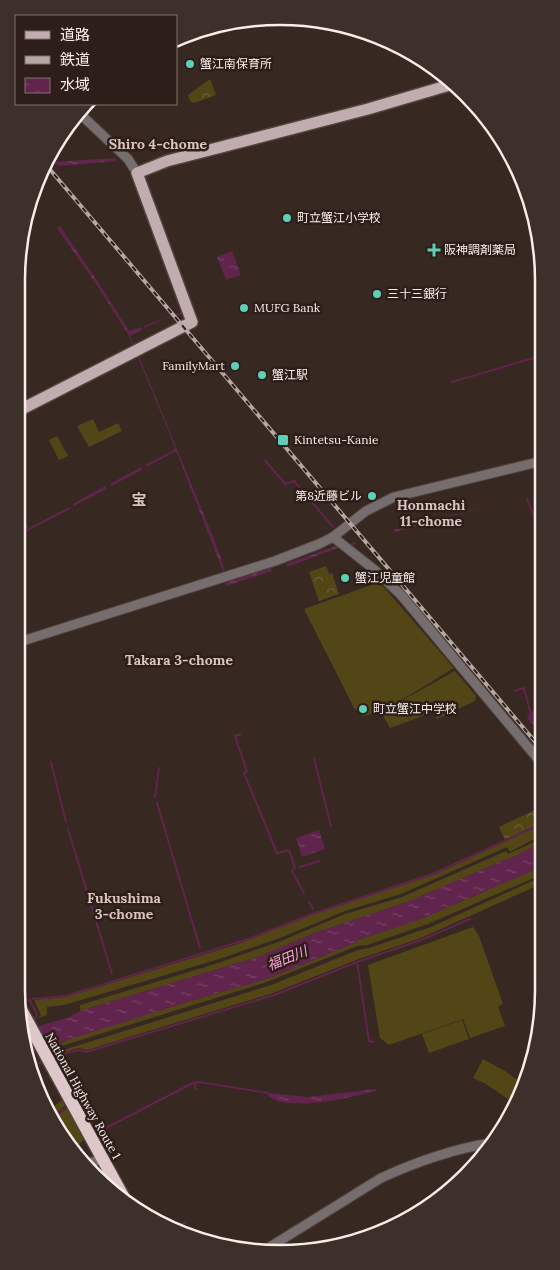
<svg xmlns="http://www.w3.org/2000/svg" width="560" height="1270" font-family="Lora,'Noto Sans JP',serif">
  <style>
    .grass { fill: #524617 }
    .forest { fill: url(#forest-crowns) }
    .water { fill: url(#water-ripples) }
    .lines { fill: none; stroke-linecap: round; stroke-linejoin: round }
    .stream { stroke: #61244d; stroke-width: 2 }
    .minor-casing { stroke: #53443e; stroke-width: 11 }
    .major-casing { stroke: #53443e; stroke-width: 14 }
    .highway-casing { stroke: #53443e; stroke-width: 15 }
    .minor { stroke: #766d6e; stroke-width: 9 }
    .major { stroke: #c1adaf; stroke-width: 11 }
    .highway { stroke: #dec7c9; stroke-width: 12 }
    .rail-casing { stroke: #b5a7a3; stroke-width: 4 }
    .rail { stroke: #2d1e19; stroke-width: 2; stroke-dasharray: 5.5; stroke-linecap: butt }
    .poi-dot { fill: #5dceb8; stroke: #2d1e19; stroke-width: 2 }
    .labels { text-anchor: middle; stroke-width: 5; stroke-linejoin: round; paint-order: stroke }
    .poi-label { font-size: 12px; fill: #f9edea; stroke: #2d1e19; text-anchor: start }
    .street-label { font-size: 12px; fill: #f9edea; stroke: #2d1e19 }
    .neighbourhood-label { font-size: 14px; font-weight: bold; fill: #dac4bd; stroke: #2d1e19 }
    .water-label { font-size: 14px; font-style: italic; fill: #fe9fda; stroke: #2d1e19 }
    .quarter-label { font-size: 15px; font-weight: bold; fill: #dac4bd; stroke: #2d1e19 }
    .rim { fill: none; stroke: #f9edea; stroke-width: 2.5 }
  </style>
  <defs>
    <pattern id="forest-crowns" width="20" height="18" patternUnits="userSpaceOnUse" patternTransform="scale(1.25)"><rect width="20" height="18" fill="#524617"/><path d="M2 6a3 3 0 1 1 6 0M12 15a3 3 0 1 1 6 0" fill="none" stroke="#6c6139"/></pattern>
    <pattern id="water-ripples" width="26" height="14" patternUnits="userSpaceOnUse" patternTransform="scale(1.25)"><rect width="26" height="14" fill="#61244d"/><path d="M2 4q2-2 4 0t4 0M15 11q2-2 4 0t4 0" fill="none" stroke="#784467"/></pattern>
  </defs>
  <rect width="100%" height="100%" fill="#382822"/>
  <g class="grass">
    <path d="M 93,419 L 99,432 L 118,423 L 122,431 L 89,447 L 77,426 Z"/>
    <path d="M 57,436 L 68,456 L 59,460 L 49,440 Z"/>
    <path d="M 377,583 L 382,585 L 454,668 C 435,679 382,715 363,716 L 354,708 L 304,609 Z"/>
    <path d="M 455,671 L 476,696 L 475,701 L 437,719 L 434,712 L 390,728 L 381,712 Z"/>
    <path d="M 543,824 L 543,834 L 510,852 L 507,847 L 401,894 L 345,911 L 280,938 L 216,960 L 64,1005 L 47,1007 L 47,1015 L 38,1018 L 41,1015 L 34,1000 L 66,997 L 238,944 L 317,913 L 436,874 Z"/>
    <path d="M 543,838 L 543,842 L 510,859 L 509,858 L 410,901 L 320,931 L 258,957 L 80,1011 L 80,1005 L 215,964 L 281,941 L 345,914 L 402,897 L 506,851 L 508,854 Z"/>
    <path d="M 543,866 L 543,874 L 428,924 L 367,945 L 357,946 L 264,983 L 52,1049 L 51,1047 L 75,1037 L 177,1005 L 269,978 L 355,943 L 358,940 L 423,918 Z"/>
    <path d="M 543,876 L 543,883 L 421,938 L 359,959 L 273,993 L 87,1050 L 79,1048 L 55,1055 L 54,1053 L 271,985 L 358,950 L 369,948 L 431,927 Z"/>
    <path d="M 473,927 L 479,936 L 503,1004 L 498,1007 L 505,1026 L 470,1038 L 463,1019 L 389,1045 L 380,1038 L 368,965 Z"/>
    <path d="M 462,1020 L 469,1039 L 429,1053 L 422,1034 Z"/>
    <path d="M 483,1059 L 505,1071 L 523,1084 L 508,1099 L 486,1084 L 473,1078 Z"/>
    <path d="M 62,1100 L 65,1106 L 53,1115 L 50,1109 Z"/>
    <path d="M 67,1108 L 84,1140 L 73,1149 L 55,1118 Z"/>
  </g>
  <g class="forest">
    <path d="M 210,79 L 216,95 L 194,103 L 190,101 L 188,95 Z"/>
    <path d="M 326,566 L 329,574 L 332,573 L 339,594 L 319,601 L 309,572 Z"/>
    <path d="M 543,806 L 543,822 L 505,840 L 499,827 Z"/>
  </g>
  <g class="water">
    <path d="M 116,158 L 116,161 L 58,166 L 54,162 Z"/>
    <path d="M 60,226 L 96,279 L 129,331 L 141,327 L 142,330 L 130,336 L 135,347 L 134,348 L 128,334 L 96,284 L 57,228 Z"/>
    <path d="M 232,251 L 241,275 L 226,280 L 217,257 Z"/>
    <path d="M 182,312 L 183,314 L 164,319 L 145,328 L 144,326 Z"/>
    <path d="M 138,354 L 215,542 L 225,570 L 223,571 L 177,453 L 174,452 L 146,467 L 145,465 L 174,450 L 175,447 L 137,355 Z"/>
    <path d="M 141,467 L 142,470 L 111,486 L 110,484 Z"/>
    <path d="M 105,486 L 106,489 L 74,506 L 73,504 Z"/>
    <path d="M 499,503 L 394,532 L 394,530 Z"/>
    <path d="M 69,507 L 70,509 L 16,537 L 16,535 Z"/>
    <path d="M 336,546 L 340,547 L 287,567 L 286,564 Z"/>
    <path d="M 271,568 L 272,571 L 226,586 L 225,583 Z"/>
    <path d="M 543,705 L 543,737 L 527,718 L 530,711 L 539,712 Z"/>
    <path d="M 319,830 L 325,849 L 302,857 L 296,838 Z"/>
    <path d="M 543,842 L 543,866 L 423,918 L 358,940 L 355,943 L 269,978 L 177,1005 L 27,1053 L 23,1031 L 69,1017 L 80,1011 L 258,957 L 320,931 L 410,901 L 509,858 L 510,859 Z"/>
    <path d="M 376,1089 L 376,1091 C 346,1098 313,1107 282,1102 C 278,1102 272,1098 268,1096 L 268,1093 L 308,1097 Z"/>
  </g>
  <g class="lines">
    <g class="stream">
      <path d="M 452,382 L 537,357"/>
      <path d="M 265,460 L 285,484 L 294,481 L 333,527"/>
      <path d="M 527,499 L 537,524"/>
      <path d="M 16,506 L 27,527"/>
      <path d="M 542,527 L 539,529 L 542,537"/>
      <path d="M 351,545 L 355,543"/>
      <path d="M 514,691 L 524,688 L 530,711"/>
      <path d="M 241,734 L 235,736 L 247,772 L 244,773 L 277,853 L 289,850 L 295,868 L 292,871 L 304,893"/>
      <path d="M 314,758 L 331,826"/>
      <path d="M 51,762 L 66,822"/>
      <path d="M 155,797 L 159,768"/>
      <path d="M 157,803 L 200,948"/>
      <path d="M 68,829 L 112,974"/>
      <path d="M 300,867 L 319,861"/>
      <path d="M 309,902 L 313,909"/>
      <path d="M 357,962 L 369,1041 L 373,1042"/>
      <path d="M 16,977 L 24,992"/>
      <path d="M 29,999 L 37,1014 L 36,1017 L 31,1018"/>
      <path d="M 33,999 L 66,996 L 245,940 L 315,913 L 435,873 L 543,823"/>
      <path d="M 55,1056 L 79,1050 L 86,1052 L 274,995 L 357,962 L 421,940 L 470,919"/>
      <path d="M 194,1083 L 196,1089"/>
      <path d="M 37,1087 L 40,1086 L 33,1065 L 40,1063"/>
      <path d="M 54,1117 L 65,1108"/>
      <path d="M 96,1128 L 98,1132 L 193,1083 L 199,1082 L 268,1093"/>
      <path d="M 174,1228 L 186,1222"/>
    </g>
    <g class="minor-casing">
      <g id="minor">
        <path d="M 78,112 L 128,159 L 137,173"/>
        <path d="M 333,537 L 376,571 L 401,595 L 543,765"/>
        <path d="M 16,643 L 275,561 L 319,544 L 333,537 L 366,511 L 394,497 L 542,461"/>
        <path d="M 83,1165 L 102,1159"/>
        <path d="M 265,1250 L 381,1178 C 416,1162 453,1149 491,1143"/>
      </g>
    </g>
    <g class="major-casing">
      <path id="major" d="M 16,412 L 192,322 L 137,173 L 167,161 L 368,109 L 453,84"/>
    </g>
    <g class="highway-casing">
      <path id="highway" d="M 19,1006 L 124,1198"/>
    </g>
    <use href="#minor" class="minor"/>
    <use href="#major" class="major"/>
    <use href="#highway" class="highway"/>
    <g class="rail-casing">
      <path id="rail" d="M 47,166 L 543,751"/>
    </g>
    <use href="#rail" class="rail"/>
  </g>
  <g class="poi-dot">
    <circle cx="190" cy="64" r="5"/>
    <circle cx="287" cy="218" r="5"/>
    <path d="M431.5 242.5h5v5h5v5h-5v5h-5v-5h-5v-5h5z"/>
    <circle cx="377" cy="294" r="5"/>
    <circle cx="244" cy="308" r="5"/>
    <circle cx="235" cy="366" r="5"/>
    <circle cx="262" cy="375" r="5"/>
    <rect x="277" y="434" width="12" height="12" rx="2.5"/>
    <circle cx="372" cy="496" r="5"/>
    <circle cx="345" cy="578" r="5"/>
    <circle cx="363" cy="709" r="5"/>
  </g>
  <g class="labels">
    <g class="poi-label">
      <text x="200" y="68">蟹江南保育所</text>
      <text x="297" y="222">町立蟹江小学校</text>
      <text x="444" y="254">阪神調剤薬局</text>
      <text x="387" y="298">三十三銀行</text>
      <text x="254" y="312">MUFG Bank</text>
      <text x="225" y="370" text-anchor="end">FamilyMart</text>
      <text x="272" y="379">蟹江駅</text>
      <text x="294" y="444">Kintetsu-Kanie</text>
      <text x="362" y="500" text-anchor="end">第8近藤ビル</text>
      <text x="355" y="582">蟹江児童館</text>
      <text x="373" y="713">町立蟹江中学校</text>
    </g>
    <g class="street-label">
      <text transform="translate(83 1096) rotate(61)" y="4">National Highway Route 1</text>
    </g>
    <g class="neighbourhood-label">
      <text x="158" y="149">Shiro 4-chome</text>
      <text x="431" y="510">Honmachi<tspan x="431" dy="16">11-chome</tspan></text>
      <text x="179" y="665">Takara 3-chome</text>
      <text x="124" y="903">Fukushima<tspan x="124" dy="16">3-chome</tspan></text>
    </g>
    <g class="water-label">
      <text transform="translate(287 958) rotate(-22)" y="5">福田川</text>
    </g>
    <g class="quarter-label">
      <text x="139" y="505">宝</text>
    </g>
  </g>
  <path d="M0 0H560V1270H0ZM280 25H280A255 255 0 0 1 535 280V990A255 255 0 0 1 280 1245H280A255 255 0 0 1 25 990V280A255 255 0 0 1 280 25Z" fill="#3d2f2a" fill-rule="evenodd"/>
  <path class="rim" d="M280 25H280A255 255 0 0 1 535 280V990A255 255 0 0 1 280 1245H280A255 255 0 0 1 25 990V280A255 255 0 0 1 280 25Z"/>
  <rect x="15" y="15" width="162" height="90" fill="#2d1e19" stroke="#7f716d"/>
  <rect x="25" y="31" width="25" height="8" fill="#c1adaf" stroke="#7f716d"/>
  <text x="60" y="40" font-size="15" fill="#f9edea">道路</text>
  <rect x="25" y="56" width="25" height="8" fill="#b5a7a3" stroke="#7f716d"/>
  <text x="60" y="65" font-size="15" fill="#f9edea">鉄道</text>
  <rect x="25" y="78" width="25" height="15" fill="url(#water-ripples)" stroke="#7f716d"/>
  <text x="60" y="90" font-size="15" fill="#f9edea">水域</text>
</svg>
